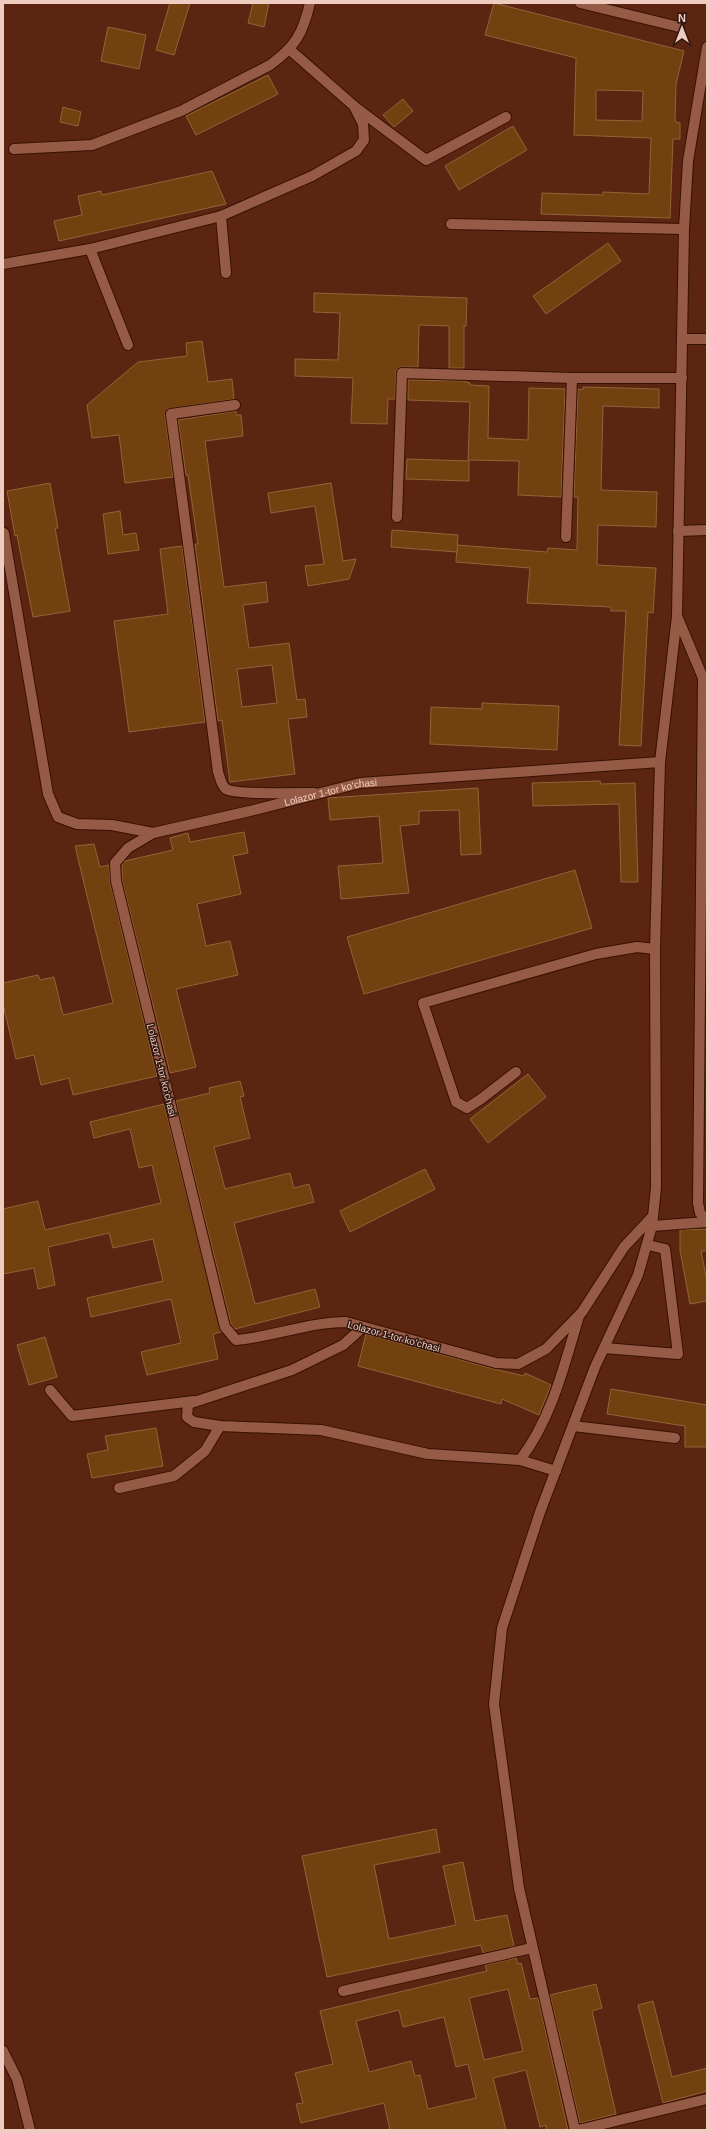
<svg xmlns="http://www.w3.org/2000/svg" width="710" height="2133" font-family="Helvetica,sans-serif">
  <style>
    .building { fill: #72410f; stroke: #936339; fill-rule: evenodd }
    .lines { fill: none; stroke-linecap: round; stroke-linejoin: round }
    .service-casing { stroke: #381103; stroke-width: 12 }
    .minor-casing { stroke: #381103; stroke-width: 12 }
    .service { stroke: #965b46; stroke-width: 10 }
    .minor { stroke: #965b46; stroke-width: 10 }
    .labels { text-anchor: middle; stroke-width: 3; stroke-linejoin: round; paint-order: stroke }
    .street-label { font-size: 10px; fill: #eeccc0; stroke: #30170f }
  </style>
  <rect width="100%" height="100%" fill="#5b2511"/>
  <g class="building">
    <path d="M 170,3 L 190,3 L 174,55 L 156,50 Z"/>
    <path d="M 253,3 L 269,3 L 264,27 L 248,23 Z"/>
    <path d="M 494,3 L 684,51 L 676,84 L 675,122 L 680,123 L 680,139 L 673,139 L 670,218 L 541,214 L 542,193 L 603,195 L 603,192 L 649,194 L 651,138 L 574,135 L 576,58 L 485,35 ZM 596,90 L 643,91 L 642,121 L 596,120 Z"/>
    <path d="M 108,27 L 146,35 L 139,69 L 101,61 Z"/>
    <path d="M 268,75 L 278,94 L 196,135 L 186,116 Z"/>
    <path d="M 403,99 L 413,111 L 394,127 L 383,115 Z"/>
    <path d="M 63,107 L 81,112 L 78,126 L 60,122 Z"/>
    <path d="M 513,126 L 527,150 L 459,190 L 445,166 Z"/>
    <path d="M 212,171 L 226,204 L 59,241 L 54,221 L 82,215 L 78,196 L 101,191 L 102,195 Z"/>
    <path d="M 608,243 L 621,261 L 546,314 L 533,296 Z"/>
    <path d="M 314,293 L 467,298 L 466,326 L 464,326 L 464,368 L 449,368 L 449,326 L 419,325 L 418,367 L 402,367 L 396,370 L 395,399 L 388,399 L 387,424 L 351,423 L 353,378 L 295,376 L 295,359 L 338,360 L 340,313 L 314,312 Z"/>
    <path d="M 202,341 L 208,382 L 232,379 L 234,399 L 167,409 L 165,415 L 173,477 L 125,483 L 119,435 L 92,438 L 87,405 L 138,362 L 187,356 L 186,343 Z"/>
    <path d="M 408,380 L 464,381 L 470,383 L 470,385 L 489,386 L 488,438 L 528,440 L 529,388 L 565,389 L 561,497 L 518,495 L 519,461 L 468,460 L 470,402 L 408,400 Z"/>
    <path d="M 583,387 L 659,389 L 659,408 L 603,406 L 601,490 L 657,492 L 656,527 L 598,525 L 597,565 L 656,568 L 653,613 L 648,612 L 641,746 L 619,745 L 626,611 L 611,611 L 611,607 L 527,603 L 530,568 L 456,562 L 457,545 L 547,552 L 548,548 L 577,550 L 578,497 L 574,497 L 578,389 L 583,390 Z"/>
    <path d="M 236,411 L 236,415 L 241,415 L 243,436 L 205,441 L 224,587 L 266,582 L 268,602 L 243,605 L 249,648 L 289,643 L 297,700 L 305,699 L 307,717 L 288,719 L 295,774 L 230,782 L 222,720 L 218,721 L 195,544 L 198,544 L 188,475 L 186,475 L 178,420 ZM 272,665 L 277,703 L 242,707 L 237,669 Z"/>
    <path d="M 407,459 L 469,461 L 469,481 L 406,479 Z"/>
    <path d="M 50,483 L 58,528 L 55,528 L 70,611 L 33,617 L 17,535 L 15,536 L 7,491 Z"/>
    <path d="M 331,483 L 343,561 L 356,559 L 349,579 L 308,586 L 305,566 L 324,564 L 315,506 L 271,513 L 268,493 Z"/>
    <path d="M 120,511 L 123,535 L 136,533 L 139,550 L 108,554 L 103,514 Z"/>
    <path d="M 392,530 L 458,535 L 457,552 L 391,547 Z"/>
    <path d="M 182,546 L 205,722 L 129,732 L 114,621 L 168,614 L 160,549 Z"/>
    <path d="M 482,703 L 559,706 L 557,750 L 430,744 L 431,707 L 482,709 Z"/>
    <path d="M 600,781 L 601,784 L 635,783 L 638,882 L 621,882 L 619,804 L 533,806 L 532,783 Z"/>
    <path d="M 478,788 L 481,854 L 461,855 L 459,810 L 419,811 L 419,824 L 400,826 L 409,893 L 341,899 L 338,866 L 383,863 L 379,816 L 330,820 L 328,798 Z"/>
    <path d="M 244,832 L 248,853 L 233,856 L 241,894 L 197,904 L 206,946 L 230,941 L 238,975 L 176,989 L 196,1067 L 170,1073 L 122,880 L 122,865 L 125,861 L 173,850 L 170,838 L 188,833 L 190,842 Z"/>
    <path d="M 94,844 L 100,867 L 109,865 L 110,882 L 157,1076 L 73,1095 L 69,1078 L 41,1085 L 34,1055 L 16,1059 L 3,1004 L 3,983 L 38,975 L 40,980 L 54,977 L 63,1015 L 113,1003 L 75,846 Z"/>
    <path d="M 575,870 L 592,928 L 364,994 L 347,937 Z"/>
    <path d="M 528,1074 L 546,1097 L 488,1143 L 470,1119 Z"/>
    <path d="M 240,1081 L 244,1096 L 240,1097 L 250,1138 L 214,1147 L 225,1189 L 290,1173 L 294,1188 L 309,1184 L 314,1202 L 234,1223 L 255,1304 L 315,1289 L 320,1307 L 235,1329 L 231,1324 L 176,1101 L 210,1093 L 209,1088 Z"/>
    <path d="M 164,1104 L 221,1332 L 213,1334 L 218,1359 L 147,1375 L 141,1352 L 181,1343 L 171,1299 L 91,1317 L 87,1298 L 163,1281 L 153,1239 L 113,1248 L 109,1233 L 48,1247 L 55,1285 L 38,1289 L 34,1268 L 3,1274 L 3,1209 L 38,1201 L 45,1230 L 161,1203 L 152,1165 L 139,1168 L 130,1129 L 94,1138 L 90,1122 Z"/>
    <path d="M 425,1169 L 435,1189 L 350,1232 L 340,1211 Z"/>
    <path d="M 707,1229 L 707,1251 L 701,1251 L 707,1281 L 707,1301 L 690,1304 L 680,1250 L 680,1230 Z"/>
    <path d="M 366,1334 L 494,1369 L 524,1376 L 525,1373 L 551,1385 L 539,1415 L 502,1399 L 501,1404 L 358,1366 Z"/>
    <path d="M 45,1337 L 57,1377 L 29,1385 L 17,1345 Z"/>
    <path d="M 611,1389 L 707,1405 L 707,1447 L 685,1447 L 685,1426 L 607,1414 Z"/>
    <path d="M 156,1428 L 163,1466 L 92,1478 L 87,1454 L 108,1450 L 105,1436 Z"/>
    <path d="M 436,1829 L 440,1852 L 374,1865 L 389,1939 L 456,1925 L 443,1866 L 463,1862 L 475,1921 L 507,1915 L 514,1946 L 483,1953 L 481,1945 L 327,1977 L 302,1856 Z"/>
    <path d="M 516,1958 L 518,1964 L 521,1963 L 530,1999 L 538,1998 L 568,2130 L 546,2130 L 546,2125 L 540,2127 L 526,2070 L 493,2078 L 506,2130 L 390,2130 L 384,2103 L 301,2123 L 296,2104 L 303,2103 L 295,2073 L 333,2064 L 320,2011 L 487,1971 L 485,1965 ZM 508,1989 L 523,2051 L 484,2060 L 469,1998 ZM 399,2010 L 403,2027 L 444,2017 L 456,2067 L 468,2064 L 476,2098 L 428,2109 L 420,2075 L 415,2076 L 411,2061 L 369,2072 L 356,2021 Z"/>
    <path d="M 596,1984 L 602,2008 L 592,2011 L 616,2114 L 580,2123 L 550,1995 Z"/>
    <path d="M 653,2001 L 672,2077 L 707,2068 L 707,2091 L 663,2103 L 638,2005 Z"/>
  </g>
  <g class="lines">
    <g class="service-casing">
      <g id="service">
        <path d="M 580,3 L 679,27"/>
        <path d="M 355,107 L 426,160 L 506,117"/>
        <path d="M 14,149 L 92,145 L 181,111 L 270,65 C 296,46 303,33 310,3"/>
        <path d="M 451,224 L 684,229"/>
        <path d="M 90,249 L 128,345"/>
        <path d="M 3,264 L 90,249 L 221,216"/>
        <path d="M 226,273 L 221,216 L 312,176 L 356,151 L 364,140 L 363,124 L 354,106 L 289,49"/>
        <path d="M 235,405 L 171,414 L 218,772 C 220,777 221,785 226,789 C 236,795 298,793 314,793"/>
        <path d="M 397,517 L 402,373 L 572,378 L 682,378"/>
        <path d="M 4,533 L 48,794 L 58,817 L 77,824 L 112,825 L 153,833"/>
        <path d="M 566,537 L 572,378"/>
        <path d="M 677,616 L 703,678 L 707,680"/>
        <path d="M 516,1072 L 481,1099 L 467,1108 L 456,1102 L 423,1003 L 596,954 L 637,947 L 655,949"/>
        <path d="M 652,1226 L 707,1222"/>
        <path d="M 363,1327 L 343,1345 L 292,1370 L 188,1404 L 187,1417 L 194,1422 L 220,1426 L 321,1430 L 428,1454 L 520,1460 L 556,1471"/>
        <path d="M 604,1348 L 678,1354 L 665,1249 L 648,1245"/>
        <path d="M 50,1390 L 72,1416 L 194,1401"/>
        <path d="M 573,1426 L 675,1438"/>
        <path d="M 520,1460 C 552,1418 564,1366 579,1316"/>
        <path d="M 119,1488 L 174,1476 L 205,1451 L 220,1426"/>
        <path d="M 343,1991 L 532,1948"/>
      </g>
    </g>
    <g class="minor-casing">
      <g id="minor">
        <path d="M 683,339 L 707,339"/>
        <path d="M 678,531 L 707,530"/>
        <path d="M 703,678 L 698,1203 L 700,1213 L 707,1220"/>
        <path id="s1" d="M 653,1216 L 624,1247 L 582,1312 L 546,1349 L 518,1364 L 496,1363 L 346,1322 C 309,1322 273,1337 236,1340 L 225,1327 L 218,1299 L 116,881 L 115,863 L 128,848 L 153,833 L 250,811 L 360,783 L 660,762"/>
        <path d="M 3,2051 L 17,2079 L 30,2130"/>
        <path d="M 575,2130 L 519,1888 L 494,1704 L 502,1628 L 540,1512 L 595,1367 L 638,1275 L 652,1226 L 656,1188 L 655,949 L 660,762 L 677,616 L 684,229 L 688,161 L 707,47"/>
        <path d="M 578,2130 L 707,2099"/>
      </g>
    </g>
    <use href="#service" class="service"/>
    <use href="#minor" class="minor"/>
  </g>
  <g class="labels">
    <g class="street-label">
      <text dy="4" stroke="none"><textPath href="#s1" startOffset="1218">Lolazor 1-tor ko‘chasi</textPath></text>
      <text transform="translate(162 1070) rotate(76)" y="4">Lolazor 1-tor ko‘chasi</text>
      <text transform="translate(394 1336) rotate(15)" y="4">Lolazor 1-tor ko‘chasi</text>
    </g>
  </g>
  <rect width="710" height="2133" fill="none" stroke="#eeccc0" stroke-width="8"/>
  <g transform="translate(682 28)" stroke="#30170f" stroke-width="3" paint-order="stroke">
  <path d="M0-3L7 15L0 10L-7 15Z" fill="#eeccc0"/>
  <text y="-6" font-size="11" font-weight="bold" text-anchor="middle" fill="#eeccc0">N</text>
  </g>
</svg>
